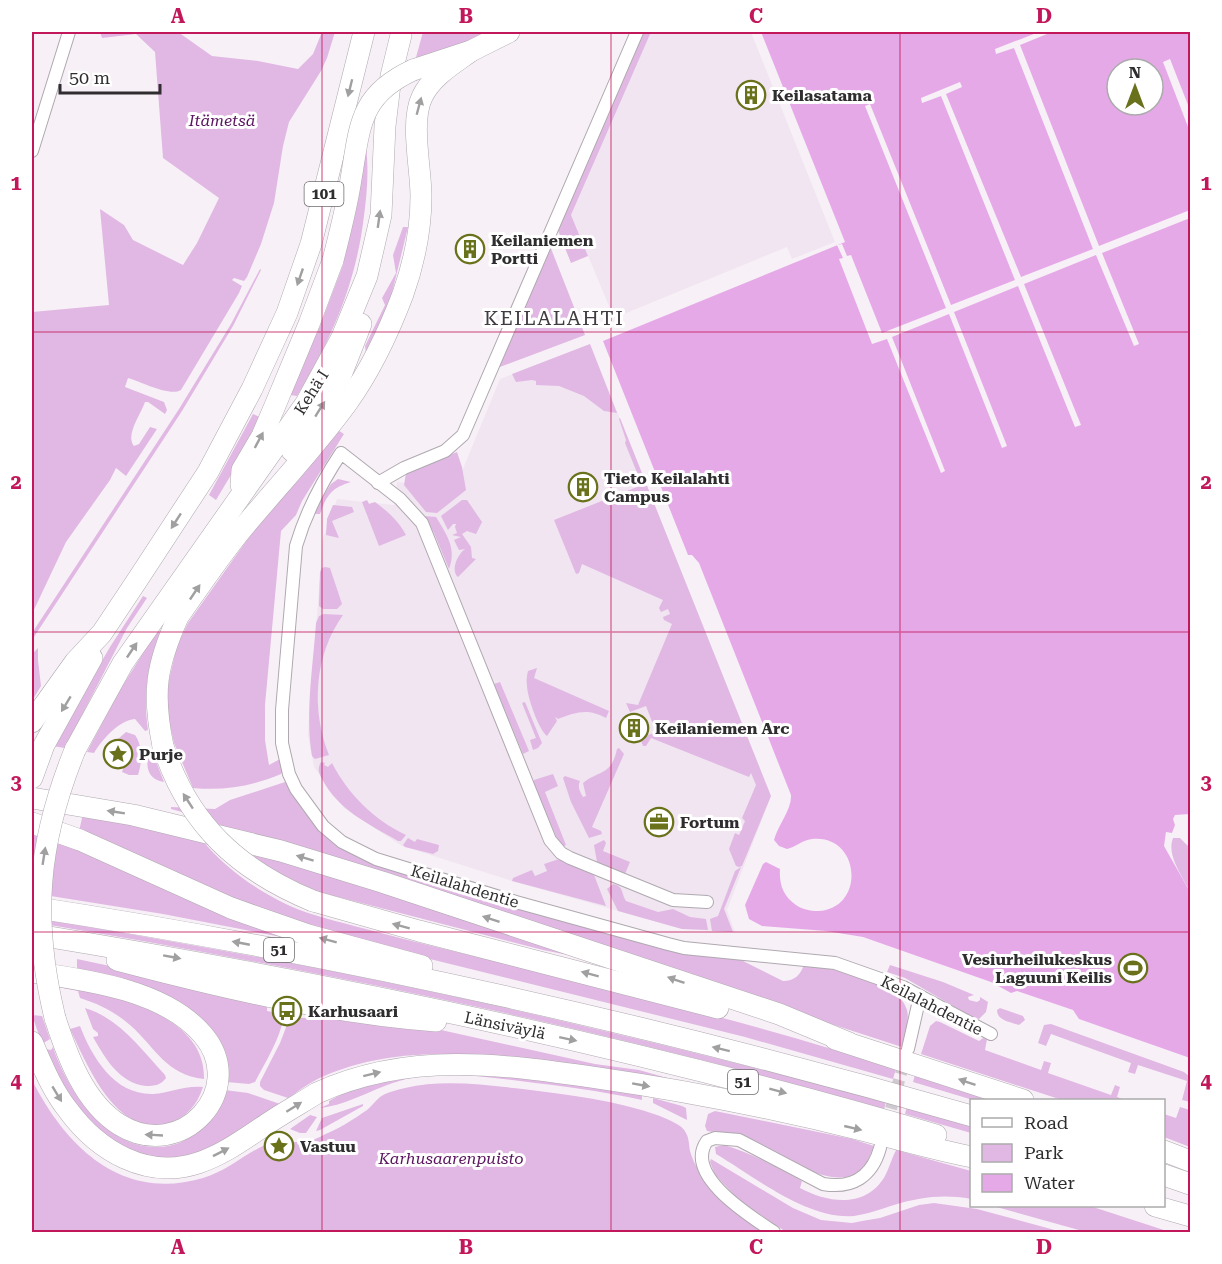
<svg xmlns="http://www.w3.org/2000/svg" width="1222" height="1264" font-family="'Roboto Serif',serif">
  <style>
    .built { fill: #f0e5f1 }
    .green { fill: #e1b8e3 }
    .water { fill: #e6a9e8; fill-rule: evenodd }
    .pier { fill: #f7f1f7 }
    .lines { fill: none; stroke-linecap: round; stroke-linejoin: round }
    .minor-tunnel { stroke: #cfcacf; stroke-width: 12; stroke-dasharray: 12 6; stroke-linecap: butt }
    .minor-casing { stroke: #afa9af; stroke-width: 14 }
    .motorway-casing { stroke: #afa9af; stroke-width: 22 }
    .minor { stroke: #fff; stroke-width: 12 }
    .motorway { stroke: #fff; stroke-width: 21 }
    .motorway-bridge-casing { stroke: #afa9af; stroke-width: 22; stroke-linecap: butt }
    .motorway-bridge { stroke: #fff; stroke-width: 21 }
    .oneway { fill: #a1a0a1 }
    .grid { fill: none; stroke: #c2185b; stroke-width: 1.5; stroke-opacity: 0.55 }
    .labels { text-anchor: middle; stroke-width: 6; stroke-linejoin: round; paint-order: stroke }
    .shield { fill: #fff; stroke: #6d6c6d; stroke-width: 1.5 }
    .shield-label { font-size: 15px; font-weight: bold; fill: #2f2d2f }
    .poi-label { font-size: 16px; font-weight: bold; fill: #2f2d2f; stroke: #fff; text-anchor: start }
    .park-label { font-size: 16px; font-style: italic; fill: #5a135e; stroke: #fff }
    .street-label { font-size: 16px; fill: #2f2d2f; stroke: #fff }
    .quarter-label { font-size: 20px; letter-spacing: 1.5px; fill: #413c41; stroke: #fff }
    .neatline { fill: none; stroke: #c2185b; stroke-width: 2 }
    .grid-label { font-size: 20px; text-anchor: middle; font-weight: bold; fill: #c2185b }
  </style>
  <rect width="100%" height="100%" fill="#f7f1f7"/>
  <g class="built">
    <path d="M 651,32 L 751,32 L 835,242 L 792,259 L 787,247 L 614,318 L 571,215 Z"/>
    <path d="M 590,344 L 771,796 L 727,910 L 735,932 L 682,929 L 512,881 L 402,846 L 344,808 L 314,767 L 308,735 L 309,717 L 323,538 L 337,499 L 394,505 L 397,482 L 455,488 L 500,379 Z"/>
  </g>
  <g class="green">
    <path d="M 100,32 L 178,32 L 212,56 L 258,61 L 298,69 L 313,54 L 322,32 L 335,32 L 327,58 L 321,71 L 289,122 L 283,146 L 274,203 L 261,244 L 247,277 L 244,281 L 234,278 L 232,280 L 242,286 L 239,293 L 181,390 C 170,397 142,382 128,378 L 125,387 L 164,402 L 167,410 L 165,414 L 148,402 L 145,402 C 141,414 125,435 134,446 L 139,444 L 150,427 L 157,429 L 126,476 L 116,468 L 110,480 L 66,542 L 32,614 L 32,312 L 109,305 L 100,209 L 124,225 L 133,240 L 183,265 L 197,243 L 219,198 L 163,158 L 155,52 L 136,34 L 102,38 Z"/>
    <path d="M 423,32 L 489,32 L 454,48 L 415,61 Z"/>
    <path d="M 641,32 L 651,32 L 571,215 L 588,256 L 571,263 L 557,228 Z"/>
    <path d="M 366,147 C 369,170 367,194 364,216 C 356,283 332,339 297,396 L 290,395 L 314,334 L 317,334 L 343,265 Z"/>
    <path d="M 403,227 L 408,227 L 391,297 L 366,353 L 365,346 L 385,305 L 382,298 L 396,273 L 393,255 Z"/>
    <path d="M 550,246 L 585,335 L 497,368 Z"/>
    <path d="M 260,269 L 261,270 L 233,326 L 182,411 L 34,637 L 32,638 L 32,633 L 179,409 L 231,324 Z"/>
    <path d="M 590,344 L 617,413 L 604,411 L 584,396 L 559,386 L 536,385 L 536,381 L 532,380 L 516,382 L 512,374 Z"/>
    <path d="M 253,414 L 262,418 L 252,440 L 216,500 L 209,495 Z"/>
    <path d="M 620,418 L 771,796 L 742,866 L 739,867 L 736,866 L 729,849 L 735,833 L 739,835 L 745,821 L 742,818 L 756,785 L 751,773 L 749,777 L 651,738 L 646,746 L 643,746 L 640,738 L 656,732 L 646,706 L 630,712 L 626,703 L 638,705 L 672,624 L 664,620 L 663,617 L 670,614 L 668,609 L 661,612 L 659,608 L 663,600 L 582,564 L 579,573 L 576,574 L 554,520 L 642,485 L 625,443 L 626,440 L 619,419 Z"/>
    <path d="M 336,429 L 344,434 L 302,501 L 296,515 L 281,531 L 265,705 L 265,740 L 269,765 L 280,759 L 283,770 L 281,774 C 252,786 225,791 193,788 L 174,743 L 168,716 L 168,684 L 177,646 L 188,623 L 269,509 Z"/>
    <path d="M 457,452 L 462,467 L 466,490 L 437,513 L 426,512 L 404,485 L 406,473 Z"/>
    <path d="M 338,479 L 351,482 C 332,488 327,494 320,514 L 312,514 L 331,484 Z"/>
    <path d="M 367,500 L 369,504 L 375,502 C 388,512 398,520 406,535 L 379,546 L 362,502 Z"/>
    <path d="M 462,500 L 467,500 L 482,522 L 476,534 L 467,531 L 462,534 L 471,547 L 472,558 L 476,559 L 458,577 C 450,570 458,554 465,549 L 459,550 L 454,540 L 461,537 L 452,535 L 457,533 L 455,527 L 456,524 L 453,524 L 448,530 L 441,516 Z"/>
    <path d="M 333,505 L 352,507 L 354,512 L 332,521 L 339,538 L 326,535 L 327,519 Z"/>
    <path d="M 424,516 L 436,517 C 447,535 457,549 449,569 L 434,533 Z"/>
    <path d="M 325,567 L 330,568 L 342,604 L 337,609 L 323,609 L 319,606 L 320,572 L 322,568 Z"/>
    <path d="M 143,596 L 147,598 L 127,628 L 65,748 L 52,746 L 110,647 Z"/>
    <path d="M 324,614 L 343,615 C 314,655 311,710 329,755 L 315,759 L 312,756 C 305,712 313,667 316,623 L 319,616 Z"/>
    <path d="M 157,631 L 160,633 C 147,665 143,696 148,730 L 145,731 L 135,719 C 119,720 102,740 94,753 L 87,752 L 118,693 Z"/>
    <path d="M 38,648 L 38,660 L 41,686 L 32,701 L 32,654 Z"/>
    <path d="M 537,668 L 534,678 L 609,711 L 606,718 C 588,708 576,712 558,719 L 555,717 L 557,721 L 547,736 C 539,730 527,697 527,685 C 526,681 527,675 528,671 Z"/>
    <path d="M 500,682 L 529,751 L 523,754 L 494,684 Z"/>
    <path d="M 525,702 L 542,743 L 538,748 L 533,750 L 530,740 L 536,738 L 522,703 Z"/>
    <path d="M 126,732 L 135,735 C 143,746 142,763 138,775 L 129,775 L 122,772 L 124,766 L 126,767 C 136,758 135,746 122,740 L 119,742 L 118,739 Z"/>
    <path d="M 619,748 L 624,754 L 592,827 L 601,831 L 602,834 L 589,838 L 571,802 L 563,778 L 565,776 L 580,781 C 577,787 580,792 583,797 L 586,796 L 583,783 C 598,770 611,777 617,749 Z"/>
    <path d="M 150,752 L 154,756 L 164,782 C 148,779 146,769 148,754 Z"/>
    <path d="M 321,762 L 325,763 L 324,765 L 328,767 L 332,763 C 348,794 374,820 406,835 L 401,841 L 398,841 C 369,824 339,811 322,779 C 319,773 317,769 321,762 Z"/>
    <path d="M 553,774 L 558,786 L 545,792 L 566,845 L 562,847 L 559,843 L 534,785 L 534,780 Z"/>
    <path d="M 285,782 C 293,792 298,804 306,814 C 324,838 347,852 374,864 L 492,901 L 658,948 L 676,952 L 741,960 L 783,981 C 794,981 801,975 804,964 C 829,968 901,982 907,1010 C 910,1021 904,1036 902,1047 L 230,829 L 204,818 L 171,809 L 171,807 L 215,809 L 230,800 Z"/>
    <path d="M 83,814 L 199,836 C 222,866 254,889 288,905 C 312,916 340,922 366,929 C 410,941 454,951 498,962 C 631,994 765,1026 896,1069 L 893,1079 L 745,1037 L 365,943 L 259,909 L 79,831 Z"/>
    <path d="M 32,831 L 307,942 L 163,914 L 32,893 Z"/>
    <path d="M 408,838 L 415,842 L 417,839 L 439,845 L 438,851 L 433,854 L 405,847 L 403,845 Z"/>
    <path d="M 1173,838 L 1180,838 L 1190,848 L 1190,892 C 1183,877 1166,855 1173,838 Z"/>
    <path d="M 604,840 L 606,843 L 603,851 L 630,862 L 625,874 L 597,862 L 594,845 Z"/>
    <path d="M 241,848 L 329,872 L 614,969 L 568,955 L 543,950 L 319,892 L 279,874 Z"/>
    <path d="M 559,859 L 594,875 L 606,906 L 512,881 L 513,878 L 532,870 L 535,876 L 547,871 L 544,864 Z"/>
    <path d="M 741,867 L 724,909 L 733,932 L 712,931 L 710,919 L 718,916 L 735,871 Z"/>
    <path d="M 613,884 C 624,886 621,893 626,901 L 658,912 L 673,909 L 690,917 L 706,919 L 708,930 L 682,929 L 618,911 L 607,889 Z"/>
    <path d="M 32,917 C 161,939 291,962 419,989 C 576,1022 731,1062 886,1101 L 884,1110 C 605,1028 318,970 32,922 Z"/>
    <path d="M 77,959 L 124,969 L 267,1006 L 267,1011 L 282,1014 L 284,1016 C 280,1039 266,1061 255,1082 L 249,1084 L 226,1082 L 217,1039 L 77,974 Z"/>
    <path d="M 890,965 L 943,982 L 974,995 L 968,997 L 969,1000 L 977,1002 L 980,1000 L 980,997 L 988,1002 L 986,1012 L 979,1019 L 972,1017 L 905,978 L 887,972 Z"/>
    <path d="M 32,982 C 86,990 206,1005 204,1079 C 166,1075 156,1048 130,1025 C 115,1012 99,1004 80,998 L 78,991 Z"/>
    <path d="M 85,1008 C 119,1018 142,1050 165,1075 L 166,1078 C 161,1085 155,1086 146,1086 C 119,1083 105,1058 93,1037 L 98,1036 L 98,1033 L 93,1029 Z"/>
    <path d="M 1000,1008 L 1023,1016 L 1025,1020 L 1019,1025 C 1011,1022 997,1021 997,1010 Z"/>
    <path d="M 307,1014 L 441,1030 L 595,1064 L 639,1070 L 678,1081 C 640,1076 603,1070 565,1065 C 485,1054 399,1043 322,1077 C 310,1082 299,1091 288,1098 L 264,1090 L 260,1086 L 260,1082 L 280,1043 L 290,1017 L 306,1018 Z"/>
    <path d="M 32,1015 L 42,1016 L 50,1039 L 42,1044 Z"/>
    <path d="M 936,1021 L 940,1022 L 979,1041 L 983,1038 L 987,1039 L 985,1050 L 1041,1070 L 1044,1061 L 1051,1063 L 1048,1073 L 1111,1095 L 1115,1085 L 1120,1087 L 1117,1097 L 1125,1100 L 1062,1100 L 921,1054 L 930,1026 Z"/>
    <path d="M 1051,1024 L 1184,1072 L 1190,1077 L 1190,1102 L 1182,1100 L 1187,1081 L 1138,1065 L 1135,1074 L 1128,1072 L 1131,1063 L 1051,1034 L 1046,1046 L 1038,1043 L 1044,1025 Z"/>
    <path d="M 80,1026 C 92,1057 114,1095 153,1094 C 170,1093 185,1085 203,1087 C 197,1105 187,1117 169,1123 C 116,1139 87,1064 70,1029 Z"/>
    <path d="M 53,1047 C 67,1090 105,1148 157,1147 C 167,1147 180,1144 188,1138 C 198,1130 216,1101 225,1090 L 248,1093 L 280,1104 C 251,1123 220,1150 185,1158 C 133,1170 84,1125 61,1083 C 55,1072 51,1060 46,1049 L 51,1050 Z"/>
    <path d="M 443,1073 L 532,1078 L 642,1095 L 642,1100 C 601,1091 561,1086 520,1081 C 484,1077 446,1071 411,1078 C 380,1084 350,1105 320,1108 L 329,1104 L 329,1101 C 363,1081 406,1078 443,1073 Z"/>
    <path d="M 915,1075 L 997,1100 L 973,1100 L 913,1082 Z"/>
    <path d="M 32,1080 C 66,1147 122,1202 203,1178 C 225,1172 242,1156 263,1146 C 278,1138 296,1145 312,1140 C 317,1139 323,1135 328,1133 C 342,1127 355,1118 367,1110 C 372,1106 375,1101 380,1097 C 387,1092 397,1090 405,1088 C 443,1079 485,1085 523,1089 C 569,1095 616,1100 660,1116 C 668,1120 682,1124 686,1133 C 689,1138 689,1145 690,1151 C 694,1165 703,1179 712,1190 C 723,1203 755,1222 770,1232 L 32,1232 Z"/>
    <path d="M 653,1098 L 682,1106 L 686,1108 L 687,1120 L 653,1103 Z"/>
    <path d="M 363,1104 L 363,1106 L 320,1130 L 316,1131 L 322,1118 Z"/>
    <path d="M 907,1106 L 971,1125 L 971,1133 L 905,1114 Z"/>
    <path d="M 1180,1107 L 1190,1110 L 1190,1147 L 1164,1137 L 1164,1114 L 1176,1118 Z"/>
    <path d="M 715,1111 L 852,1139 L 874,1146 C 870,1155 868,1163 861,1170 C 834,1195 771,1150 743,1137 C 731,1132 719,1133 707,1131 L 705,1126 L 708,1114 Z"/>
    <path d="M 310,1115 L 317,1117 L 306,1133 L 300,1133 L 290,1129 Z"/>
    <path d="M 724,1145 C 751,1153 777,1167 802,1181 L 800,1188 C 828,1203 866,1209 885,1176 C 889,1168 892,1158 896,1150 L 971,1171 L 971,1199 C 944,1194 921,1197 894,1205 C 881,1209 868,1214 854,1216 C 807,1220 755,1177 716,1154 L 715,1147 Z"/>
    <path d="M 711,1159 L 793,1208 L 821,1220 L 852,1223 L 862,1221 L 880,1218 L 919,1205 L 934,1203 L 977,1209 L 1062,1232 L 786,1232 L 740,1201 L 715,1175 L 710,1162 Z"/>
    <path d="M 993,1206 L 1090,1206 L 1170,1232 L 1086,1232 Z"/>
  </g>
  <path class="water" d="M 761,32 L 1190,32 L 1190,814 L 1175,815 L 1173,819 L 1175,825 L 1172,833 L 1166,832 L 1164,846 L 1190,892 L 1190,1058 L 1079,1019 L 1073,1010 L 1017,991 L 1011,993 L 991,982 L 863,937 L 826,931 L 762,926 L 749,919 L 745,905 L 763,864 L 766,862 L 780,869 C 779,884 783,896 796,905 C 802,909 810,911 818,911 C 866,909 861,834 812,839 C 802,840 796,847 787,849 L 779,846 L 774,840 C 778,825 792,809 791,795 L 699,563 L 692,555 L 688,555 L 603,341 L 845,242 ZM 1117,69 L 1153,69 L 1153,105 L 1117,105 Z"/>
  <g class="pier">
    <path d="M 1039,32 L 1046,32 L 1047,34 L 1020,45 L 1099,246 L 1190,210 L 1190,218 L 1102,253 L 1139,344 L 1134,346 L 1096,255 L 1024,284 L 1081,425 L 1075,427 L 1018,286 L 954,312 L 1007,446 L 1002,448 L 949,314 L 892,337 L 945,471 L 941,473 L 887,339 L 872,344 L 839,259 L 843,258 L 837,245 L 842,244 L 847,256 L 851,255 L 882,333 L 946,308 L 865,106 L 870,104 L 951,305 L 1015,280 L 941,96 L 922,103 L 921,98 L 960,82 L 962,87 L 946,94 L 1021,277 L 1093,249 L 1014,48 L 996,54 L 995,49 Z"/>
    <path d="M 1170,59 L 1190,110 L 1190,132 L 1163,62 Z"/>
  </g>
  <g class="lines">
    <path class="minor-tunnel" d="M 886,1126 L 906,1056"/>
    <g class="minor-casing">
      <g id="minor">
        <path d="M 32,151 L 69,32"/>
        <path d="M 378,483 L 404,468 L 445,451 L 463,435 L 637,32"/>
        <path d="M 707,902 L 673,900 L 570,858 L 561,853 L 550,840 L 422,523 L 400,499 L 341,453 C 321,483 306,512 296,546 L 282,710 L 282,743 L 289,774 L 296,789 L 323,826 L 342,842 L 376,859 L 516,902 L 668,944 L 684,948 L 835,963 L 903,987 L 991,1034"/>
        <path d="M 908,1049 L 920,996"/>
        <path d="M 774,1232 C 750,1216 683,1175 707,1141 L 715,1138 L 739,1140 L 823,1184 C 852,1189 872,1177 880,1148"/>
      </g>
    </g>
    <g class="motorway-casing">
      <g id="motorway">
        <path d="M 413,70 L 471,51 L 509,32"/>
        <path d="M 292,451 L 341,375 L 361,324"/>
        <path d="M 241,485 L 242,470 L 262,436 L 274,408 L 309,324 L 333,260"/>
        <path d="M 32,722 L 75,662 L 102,633 L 138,579 L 208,472 L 252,389 L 287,313 L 311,244 L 364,32"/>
        <path d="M 163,746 C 152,693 156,666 178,617 C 199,587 219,557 242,529 C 277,487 315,447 347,403 C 370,371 389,331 403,294 C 414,263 421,229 421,196 C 421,168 410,122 422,97 C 431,77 453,64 471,51"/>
        <path d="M 75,750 L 123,663 L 306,403 L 342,337 L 367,276 L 381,215 L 385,126 L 391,76 L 401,35"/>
        <path d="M 32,778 L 44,745 L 92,658"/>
        <path d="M 32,798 L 133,815 L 281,851 L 382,882 L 779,1014 L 849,1043"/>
        <path d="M 32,823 L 80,840 L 231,908 L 308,935 L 422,966"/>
        <path d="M 313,901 L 419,931 L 718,1008"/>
        <path d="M 32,907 C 349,956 663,1027 972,1116"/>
        <path d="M 32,934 C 337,984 640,1048 936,1135"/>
        <path d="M 117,960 C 220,987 329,1013 436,1021"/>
        <path d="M 32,972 C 87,980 165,990 203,1035 C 249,1089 182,1163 120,1125 C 84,1103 67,1055 55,1018"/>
        <path d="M 835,1039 L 1023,1100"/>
        <path d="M 32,1042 C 42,1065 52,1090 68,1110 C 98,1151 147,1180 198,1163 C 225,1154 247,1137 270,1122 C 285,1112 301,1103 317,1093 C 409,1051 501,1064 598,1078 C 688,1091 778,1109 866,1131 C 901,1140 936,1150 972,1157"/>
        <path d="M 1164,1151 L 1190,1161"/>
        <path d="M 1164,1175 L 1190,1184"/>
        <path d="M 1155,1206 L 1190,1216"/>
      </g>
    </g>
    <use href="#minor" class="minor"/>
    <use href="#motorway" class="motorway"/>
    <g class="motorway-bridge-casing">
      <g id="motorway-bridge">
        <path d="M 333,260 C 340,233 347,206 351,179 C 360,126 359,95 413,70"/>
        <path d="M 163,746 C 188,824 238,870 313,901"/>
        <path d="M 55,1018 C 31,919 37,844 75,750"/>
      </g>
    </g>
    <use href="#motorway-bridge" class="motorway-bridge"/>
  </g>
  <defs><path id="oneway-solid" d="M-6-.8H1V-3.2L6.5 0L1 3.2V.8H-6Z" transform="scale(1.5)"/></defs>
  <g class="oneway">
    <use href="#oneway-solid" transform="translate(350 88) rotate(104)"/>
    <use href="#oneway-solid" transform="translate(419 106) rotate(-75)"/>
    <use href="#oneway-solid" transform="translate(379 219) rotate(-82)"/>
    <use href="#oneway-solid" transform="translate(300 277) rotate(109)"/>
    <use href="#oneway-solid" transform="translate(320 409) rotate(-58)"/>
    <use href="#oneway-solid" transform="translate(259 440) rotate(-62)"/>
    <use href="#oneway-solid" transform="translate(176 521) rotate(123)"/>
    <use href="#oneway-solid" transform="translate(195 592) rotate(-56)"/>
    <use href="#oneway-solid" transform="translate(132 650) rotate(-56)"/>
    <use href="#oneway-solid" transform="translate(66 704) rotate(121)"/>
    <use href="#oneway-solid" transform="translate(188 801) rotate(-123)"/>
    <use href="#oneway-solid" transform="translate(116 812) rotate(-171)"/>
    <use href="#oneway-solid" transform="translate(44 856) rotate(-81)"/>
    <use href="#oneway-solid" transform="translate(305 858) rotate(-163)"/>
    <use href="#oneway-solid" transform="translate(491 919) rotate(-162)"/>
    <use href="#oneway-solid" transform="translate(401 926) rotate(-165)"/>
    <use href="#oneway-solid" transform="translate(328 940) rotate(-165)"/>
    <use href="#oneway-solid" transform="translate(241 943) rotate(-169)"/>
    <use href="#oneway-solid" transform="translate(172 957) rotate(10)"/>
    <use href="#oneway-solid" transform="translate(590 974) rotate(-165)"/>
    <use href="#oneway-solid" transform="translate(676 980) rotate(-161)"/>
    <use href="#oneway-solid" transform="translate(568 1039) rotate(12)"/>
    <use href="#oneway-solid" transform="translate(721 1049) rotate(-166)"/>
    <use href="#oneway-solid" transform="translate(372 1074) rotate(-14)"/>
    <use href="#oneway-solid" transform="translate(967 1082) rotate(-161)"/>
    <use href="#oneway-solid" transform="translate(641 1085) rotate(10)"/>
    <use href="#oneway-solid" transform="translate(778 1091) rotate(15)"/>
    <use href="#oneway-solid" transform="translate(57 1094) rotate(59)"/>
    <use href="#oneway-solid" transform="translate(294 1107) rotate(-32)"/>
    <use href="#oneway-solid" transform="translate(853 1128) rotate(13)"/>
    <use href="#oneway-solid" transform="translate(154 1135) rotate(-177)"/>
    <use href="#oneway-solid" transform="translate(221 1152) rotate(-27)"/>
  </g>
  <path class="grid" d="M 322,32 L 322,1232M 611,32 L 611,1232M 900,32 L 900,1232M 32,332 L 1190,332M 32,632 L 1190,632M 32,932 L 1190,932"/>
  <defs>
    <g id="building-ring" transform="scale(1.5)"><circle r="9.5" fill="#fff" stroke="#69711a" stroke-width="1.5"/><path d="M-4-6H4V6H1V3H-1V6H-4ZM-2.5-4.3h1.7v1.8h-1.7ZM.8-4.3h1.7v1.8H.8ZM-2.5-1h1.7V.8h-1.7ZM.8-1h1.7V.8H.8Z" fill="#69711a"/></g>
    <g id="sight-ring" transform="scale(1.5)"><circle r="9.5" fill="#fff" stroke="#69711a" stroke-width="1.5"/><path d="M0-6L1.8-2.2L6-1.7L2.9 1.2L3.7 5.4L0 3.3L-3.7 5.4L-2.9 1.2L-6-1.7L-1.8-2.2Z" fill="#69711a"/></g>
    <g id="office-ring" transform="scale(1.5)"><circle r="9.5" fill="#fff" stroke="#69711a" stroke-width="1.5"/><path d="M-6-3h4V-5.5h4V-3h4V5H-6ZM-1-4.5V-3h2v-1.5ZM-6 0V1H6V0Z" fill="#69711a"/></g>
    <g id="stadium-ring" transform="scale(1.5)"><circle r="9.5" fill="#fff" stroke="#69711a" stroke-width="1.5"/><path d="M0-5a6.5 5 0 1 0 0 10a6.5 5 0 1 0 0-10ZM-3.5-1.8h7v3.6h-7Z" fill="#69711a"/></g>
    <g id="bus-ring" transform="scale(1.5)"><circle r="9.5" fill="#fff" stroke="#69711a" stroke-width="1.5"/><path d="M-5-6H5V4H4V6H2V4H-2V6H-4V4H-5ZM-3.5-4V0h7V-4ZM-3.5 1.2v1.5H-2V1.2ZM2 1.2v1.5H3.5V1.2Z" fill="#69711a"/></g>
  </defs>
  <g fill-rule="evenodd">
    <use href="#building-ring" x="751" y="95"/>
    <use href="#building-ring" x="470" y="249"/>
    <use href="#building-ring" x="583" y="487"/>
    <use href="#building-ring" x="634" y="728"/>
    <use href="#sight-ring" x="118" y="754"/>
    <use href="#office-ring" x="659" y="822"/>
    <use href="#stadium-ring" x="1133" y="968"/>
    <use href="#bus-ring" x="287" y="1011"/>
    <use href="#sight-ring" x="279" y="1146"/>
  </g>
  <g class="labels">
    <g class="shield">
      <rect x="304.5" y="182" width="39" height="24" rx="4.5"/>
      <rect x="264" y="938" width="30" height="24" rx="4.5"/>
      <rect x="728" y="1070" width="30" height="24" rx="4.5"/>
    </g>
    <g class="shield-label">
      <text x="324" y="199">101</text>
      <text x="279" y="955">51</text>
      <text x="743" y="1087">51</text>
    </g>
    <g class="poi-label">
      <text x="772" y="101">Keilasatama</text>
      <text x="491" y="246">Keilaniemen<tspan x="491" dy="18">Portti</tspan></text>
      <text x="604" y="484">Tieto Keilalahti<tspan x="604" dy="18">Campus</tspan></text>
      <text x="655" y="734">Keilaniemen Arc</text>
      <text x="139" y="760">Purje</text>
      <text x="680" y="828">Fortum</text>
      <text x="1112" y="965" text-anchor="end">Vesiurheilukeskus<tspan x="1112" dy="18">Laguuni Keilis</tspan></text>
      <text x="308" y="1017">Karhusaari</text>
      <text x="300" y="1152">Vastuu</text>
    </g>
    <g class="park-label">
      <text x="222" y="126">Itämetsä</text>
      <text x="451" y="1164">Karhusaarenpuisto</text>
    </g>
    <g class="street-label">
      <text transform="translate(311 392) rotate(-58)" y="6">Kehä I</text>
      <text transform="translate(465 886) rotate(17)" y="6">Keilalahdentie</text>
      <text transform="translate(932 1005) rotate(27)" y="6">Keilalahdentie</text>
      <text transform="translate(505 1025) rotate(12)" y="6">Länsiväylä</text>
    </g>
    <g class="quarter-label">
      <text x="554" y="325">KEILALAHTI</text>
    </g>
  </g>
  <rect width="1222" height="1264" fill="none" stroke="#ffffff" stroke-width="66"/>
  <rect x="970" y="1099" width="195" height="108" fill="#ffffff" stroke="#acabac" stroke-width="1.5"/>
  <rect x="982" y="1118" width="30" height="9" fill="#ffffff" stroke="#acabac" stroke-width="1.5"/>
  <text x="1024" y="1129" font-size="18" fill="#2f2d2f">Road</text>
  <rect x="982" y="1144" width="30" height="18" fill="#e1b8e3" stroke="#acabac" stroke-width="1.5"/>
  <text x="1024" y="1159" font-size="18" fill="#2f2d2f">Park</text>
  <rect x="982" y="1174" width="30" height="18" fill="#e6a9e8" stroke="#acabac" stroke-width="1.5"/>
  <text x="1024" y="1189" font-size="18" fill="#2f2d2f">Water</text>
  <g transform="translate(1135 87)"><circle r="28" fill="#ffffff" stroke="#acabac" stroke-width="1.5"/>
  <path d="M0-4.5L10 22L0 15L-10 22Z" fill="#69711a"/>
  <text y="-9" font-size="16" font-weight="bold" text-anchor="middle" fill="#2f2d2f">N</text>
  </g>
  <path d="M60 84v9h100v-9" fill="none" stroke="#2f2d2f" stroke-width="3"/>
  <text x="69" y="84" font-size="18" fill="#2f2d2f" stroke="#ffffff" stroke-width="4.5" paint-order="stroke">50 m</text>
  <rect x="33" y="33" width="1156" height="1198" class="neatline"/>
  <g class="grid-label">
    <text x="178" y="23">A</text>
    <text x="466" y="23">B</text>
    <text x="756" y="23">C</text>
    <text x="1044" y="23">D</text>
    <text x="16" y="190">1</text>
    <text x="1206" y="190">1</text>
    <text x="16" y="489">2</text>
    <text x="1206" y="489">2</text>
    <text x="16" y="789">3</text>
    <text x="1206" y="789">3</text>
    <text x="16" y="1088">4</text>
    <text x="1206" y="1088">4</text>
    <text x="178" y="1254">A</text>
    <text x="466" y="1254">B</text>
    <text x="756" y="1254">C</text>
    <text x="1044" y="1254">D</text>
  </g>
</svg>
